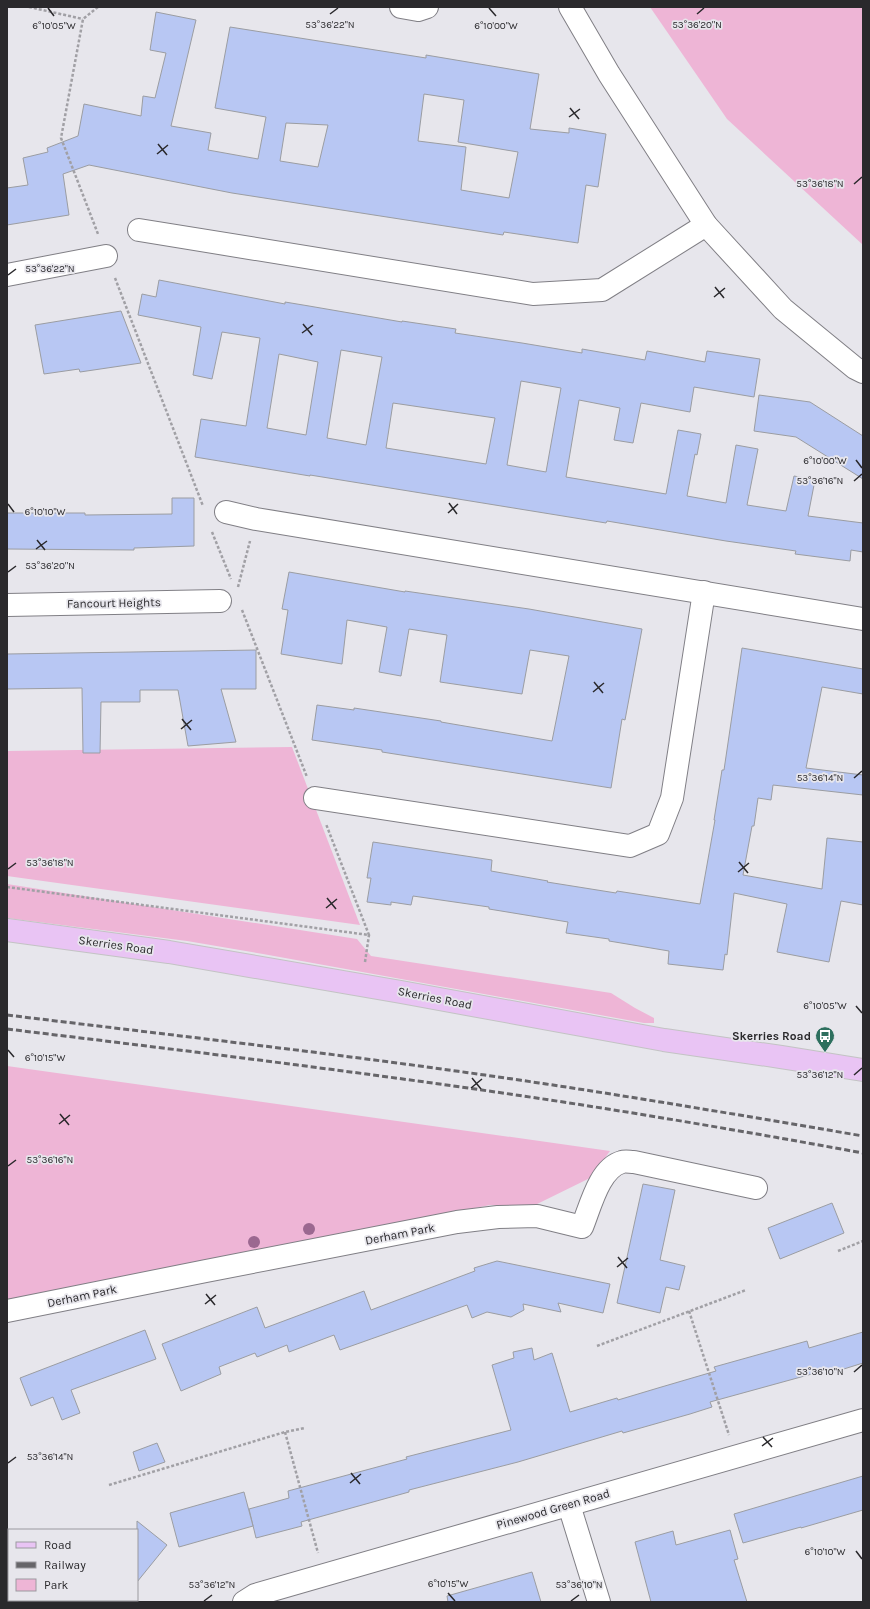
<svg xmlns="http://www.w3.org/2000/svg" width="870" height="1609" font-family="Karla,sans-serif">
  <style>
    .green { fill: #eeb5d6 }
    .building { fill: #b8c7f3; stroke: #9b9da2; fill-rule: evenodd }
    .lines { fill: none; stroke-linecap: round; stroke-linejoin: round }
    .minor-casing { stroke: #807f85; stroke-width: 24 }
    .major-casing { stroke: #c3c3c4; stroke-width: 24 }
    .path { stroke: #a1a0a5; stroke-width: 2.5; stroke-dasharray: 3 2; stroke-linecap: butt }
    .minor { stroke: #fff; stroke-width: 22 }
    .major { stroke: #e9c4f4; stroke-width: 22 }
    .rail { stroke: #666569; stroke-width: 3; stroke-dasharray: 6 3; stroke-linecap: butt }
    .tree { fill: #9b6890 }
    .ticks { fill: none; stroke: #2a292c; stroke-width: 1.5 }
    .labels { text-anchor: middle; stroke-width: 3.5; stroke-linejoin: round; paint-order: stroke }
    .street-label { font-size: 12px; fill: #2a292c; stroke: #e7e6ec }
    .poi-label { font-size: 12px; font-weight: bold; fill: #2a292c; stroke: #e7e6ec; text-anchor: end }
    .ticks-label { font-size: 10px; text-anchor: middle; fill: #2a292c; stroke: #e7e6ec; stroke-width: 3.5; stroke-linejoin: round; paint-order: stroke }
  </style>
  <rect width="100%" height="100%" fill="#e7e6ec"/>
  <g class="green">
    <path d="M 650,7 L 863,7 L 863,245 L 727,119 Z"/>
    <path d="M 292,747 L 360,925 L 7,876 L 7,751 Z"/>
    <path d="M 7,884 L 357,939 L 371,956 L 611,993 L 635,1008 L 654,1018 L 654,1023 L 644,1023 L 263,954 L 187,941 L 7,918 Z"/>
    <path d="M 7,1066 L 610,1151 L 590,1178 L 531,1207 L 490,1205 L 7,1301 Z"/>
  </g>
  <g class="building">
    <path d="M 156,12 L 196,20 L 171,126 L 211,133 L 208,150 L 258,159 L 266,117 L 215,108 L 230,27 L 426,58 L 426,55 L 539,74 L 530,129 L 569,133 L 569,128 L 606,134 L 598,187 L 586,185 L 578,243 L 504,232 L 503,235 L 232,193 L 89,165 L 63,174 L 69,215 L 7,225 L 7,188 L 28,185 L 23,158 L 48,152 L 47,148 L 78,136 L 84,104 L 141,116 L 143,96 L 155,98 L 166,53 L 150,50 ZM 424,94 L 464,100 L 458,142 L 518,152 L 509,198 L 461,190 L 466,147 L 418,141 ZM 286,123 L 328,125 L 318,167 L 280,161 Z"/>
    <path d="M 159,280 L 285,304 L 285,302 L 309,306 L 402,322 L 402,321 L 456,329 L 455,333 L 522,343 L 582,353 L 582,349 L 645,360 L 647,351 L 705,362 L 707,351 L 760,359 L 754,397 L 694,387 L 690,412 L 641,403 L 633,443 L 614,440 L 620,408 L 579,400 L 566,477 L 666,494 L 678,430 L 701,434 L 697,455 L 695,454 L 687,496 L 726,503 L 736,445 L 758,449 L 747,505 L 786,511 L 794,476 L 815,480 L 808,516 L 863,523 L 863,552 L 851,550 L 850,561 L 795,554 L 796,551 L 726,541 L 607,521 L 606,523 L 310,475 L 310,476 L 195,457 L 201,419 L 246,426 L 260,338 L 222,332 L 212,379 L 193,375 L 201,327 L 138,315 L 142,294 L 156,297 ZM 341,350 L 382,357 L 366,445 L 327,438 ZM 279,354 L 318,362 L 306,435 L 267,428 ZM 521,381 L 561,388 L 546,472 L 507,465 ZM 393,403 L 495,418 L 486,464 L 386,448 Z"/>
    <path d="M 121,311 L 141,363 L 80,372 L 79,369 L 44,374 L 35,325 Z"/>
    <path d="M 759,395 L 810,402 L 863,436 L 863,479 L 796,437 L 754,431 Z"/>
    <path d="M 172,498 L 194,498 L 194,546 L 134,548 L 134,550 L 7,549 L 7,513 L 85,513 L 85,515 L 172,514 Z"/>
    <path d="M 289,572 L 405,592 L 405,591 L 529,609 L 642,629 L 625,720 L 622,719 L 611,788 L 382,752 L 382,750 L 312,740 L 317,705 L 354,710 L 354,708 L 441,721 L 441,722 L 552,741 L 569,656 L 530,650 L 522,694 L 440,682 L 447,635 L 409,629 L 401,676 L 379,672 L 387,627 L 347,620 L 342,664 L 281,654 L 288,610 L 282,609 Z"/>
    <path d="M 742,648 L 863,669 L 863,694 L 822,687 L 806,768 L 863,775 L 863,795 L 773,785 L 771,800 L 758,798 L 754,826 L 752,826 L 743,875 L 822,889 L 827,838 L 863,842 L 863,905 L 841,901 L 829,962 L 777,952 L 787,904 L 734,893 L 727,955 L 725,954 L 723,970 L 668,964 L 669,951 L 609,941 L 609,939 L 566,933 L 568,922 L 489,909 L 489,907 L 413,896 L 411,905 L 391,902 L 391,905 L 367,902 L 371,878 L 367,878 L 373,842 L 492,860 L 491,871 L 548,881 L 547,882 L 616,893 L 617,891 L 700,904 L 715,820 L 714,820 L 722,770 L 724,770 Z"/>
    <path d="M 256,650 L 256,689 L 221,689 L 236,742 L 188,746 L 178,690 L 140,690 L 140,702 L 101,702 L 100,753 L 83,753 L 82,688 L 7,689 L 7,654 Z"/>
    <path d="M 643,1184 L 675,1190 L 660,1260 L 685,1266 L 679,1290 L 666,1287 L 660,1313 L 617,1303 Z"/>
    <path d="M 832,1203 L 844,1233 L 780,1259 L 768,1228 Z"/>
    <path d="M 497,1261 L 610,1284 L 603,1313 L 558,1303 L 561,1312 L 523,1304 L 524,1310 L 511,1317 L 487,1312 L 472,1318 L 467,1305 L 340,1350 L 334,1335 L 289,1352 L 287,1345 L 257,1357 L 255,1353 L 219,1367 L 221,1374 L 181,1391 L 162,1344 L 257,1307 L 265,1328 L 364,1291 L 371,1310 L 475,1271 L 474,1268 Z"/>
    <path d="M 145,1330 L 156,1359 L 71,1390 L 80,1413 L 62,1420 L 53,1397 L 31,1406 L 20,1378 Z"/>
    <path d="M 863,1332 L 863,1363 L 831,1373 L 830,1369 L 710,1402 L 712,1407 L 690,1414 L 623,1433 L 622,1431 L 518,1462 L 409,1490 L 409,1492 L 301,1522 L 302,1526 L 256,1538 L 249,1509 L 289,1498 L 288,1491 L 407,1459 L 406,1457 L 511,1430 L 492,1365 L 514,1358 L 513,1352 L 532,1348 L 534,1360 L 552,1353 L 570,1412 L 617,1398 L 618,1400 L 658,1388 L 716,1371 L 714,1367 L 807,1341 L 809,1348 Z"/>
    <path d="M 157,1443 L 165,1462 L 139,1471 L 133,1452 Z"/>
    <path d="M 863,1476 L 863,1510 L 801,1528 L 801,1527 L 743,1543 L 734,1514 Z"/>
    <path d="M 244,1492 L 253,1526 L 179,1547 L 170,1513 Z"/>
    <path d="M 137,1521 L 167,1545 L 137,1582 Z"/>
    <path d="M 730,1530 L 738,1559 L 734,1560 L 747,1602 L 651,1602 L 635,1542 L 673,1531 L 676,1545 Z"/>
    <path d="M 532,1572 L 541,1602 L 448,1602 L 447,1596 Z"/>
  </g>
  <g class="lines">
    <g class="minor-casing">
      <g id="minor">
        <path d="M 401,7 L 418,10 L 427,7"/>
        <path d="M 570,7 L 609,74 L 706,225 L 783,309 L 855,368 L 863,372"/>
        <path d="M 139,230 L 533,294 L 602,290 L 706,225"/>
        <path d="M 7,275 L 106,256"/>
        <path d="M 226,512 L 256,519 L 863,619"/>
        <path d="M 7,605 L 220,601"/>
        <path d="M 315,798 L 630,846 L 658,834 L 672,798 L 704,592"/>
        <path d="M 7,1311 L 206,1271 L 457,1222 L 498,1217 L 537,1216 L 582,1227 C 590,1208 599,1168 622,1162 C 625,1161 630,1162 634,1162 L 756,1188"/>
        <path d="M 569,1505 L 599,1602"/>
        <path d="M 244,1602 L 255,1595 L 863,1420"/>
      </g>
    </g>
    <g class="major-casing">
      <path id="major" d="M 7,930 L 169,952 L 401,992 L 664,1040 L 781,1057 L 863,1070"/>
    </g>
    <g class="path">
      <path d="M 29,7 L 83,19"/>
      <path d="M 98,7 L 83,19 L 61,138 L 98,234"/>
      <path d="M 115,278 L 203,506"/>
      <path d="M 212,532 L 231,579"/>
      <path d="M 238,587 L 250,541"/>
      <path d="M 242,610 L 307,777"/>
      <path d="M 7,887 L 369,935 L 326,824"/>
      <path d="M 365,962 L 369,935"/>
      <path d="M 838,1251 L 863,1241"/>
      <path d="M 689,1311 L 729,1435"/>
      <path d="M 597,1346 L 746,1290"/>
      <path d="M 285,1432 L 318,1553"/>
      <path d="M 109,1485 L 285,1432 L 305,1428"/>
    </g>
    <use href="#minor" class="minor"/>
    <use href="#major" class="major"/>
    <g class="rail">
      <path d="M 7,1015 C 187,1037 367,1057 546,1084 C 652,1100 757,1118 863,1136"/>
      <path d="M 7,1029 C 188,1051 370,1073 550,1100 C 655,1116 759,1134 863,1153"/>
    </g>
  </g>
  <g class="tree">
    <circle cx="309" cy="1229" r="6"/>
    <circle cx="254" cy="1242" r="6"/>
  </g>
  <path class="ticks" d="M 48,8 L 54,16M 489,8 L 496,16M 330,14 L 338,8M 697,14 L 704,8M 570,108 L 579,119M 569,117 L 580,109M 158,144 L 167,155M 157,154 L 168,145M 854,184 L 862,177M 8,275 L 16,269M 715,287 L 724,298M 714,297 L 725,288M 303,324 L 312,335M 302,333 L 313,325M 856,460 L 862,468M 854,481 L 862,474M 449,503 L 457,514M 8,504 L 14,512M 448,513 L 458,504M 37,540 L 45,550M 36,549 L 47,541M 8,572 L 16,566M 594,682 L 603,693M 593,692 L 604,683M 182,719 L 191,730M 181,729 L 192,720M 854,778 L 862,771M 739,862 L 748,873M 8,869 L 16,863M 738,872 L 749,863M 327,898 L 336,909M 326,908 L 337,899M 856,1006 L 862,1013M 8,1050 L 14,1057M 854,1075 L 862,1068M 472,1078 L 481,1089M 471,1088 L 482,1079M 60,1114 L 69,1125M 59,1124 L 70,1115M 8,1166 L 16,1160M 618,1257 L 627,1268M 617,1267 L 628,1258M 206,1294 L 215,1305M 205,1304 L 216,1295M 854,1372 L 862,1365M 763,1437 L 772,1447M 762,1446 L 773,1438M 8,1463 L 16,1457M 351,1473 L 360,1484M 350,1483 L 361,1474M 856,1551 L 862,1559M 448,1593 L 455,1601M 204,1601 L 212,1595M 571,1601 L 579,1595"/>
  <defs>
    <g id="bus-pin" transform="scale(1)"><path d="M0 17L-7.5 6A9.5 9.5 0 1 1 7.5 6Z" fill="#2d6f5e" stroke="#e7e6ec"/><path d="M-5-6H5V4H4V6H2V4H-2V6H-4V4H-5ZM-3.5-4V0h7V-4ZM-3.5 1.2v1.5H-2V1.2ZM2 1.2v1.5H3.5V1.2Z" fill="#fff"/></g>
  </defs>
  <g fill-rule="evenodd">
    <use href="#bus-pin" x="825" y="1036"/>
  </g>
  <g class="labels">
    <g class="street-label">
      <text transform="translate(114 603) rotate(-1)" y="4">Fancourt Heights</text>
      <text transform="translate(116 945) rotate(8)" y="4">Skerries Road</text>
      <text transform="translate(435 998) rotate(11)" y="4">Skerries Road</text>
      <text transform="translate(400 1234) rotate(-11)" y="4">Derham Park</text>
      <text transform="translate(82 1296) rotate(-12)" y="4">Derham Park</text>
      <text transform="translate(553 1509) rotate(-16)" y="4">Pinewood Green Road</text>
    </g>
    <g class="poi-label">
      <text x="811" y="1040">Skerries Road</text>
    </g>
  </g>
  <g class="ticks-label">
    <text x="330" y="28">53°36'22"N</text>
    <text x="697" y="28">53°36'20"N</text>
    <text x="54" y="29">6°10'05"W</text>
    <text x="496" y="29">6°10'00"W</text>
    <text x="820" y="187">53°36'18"N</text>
    <text x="50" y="272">53°36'22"N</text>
    <text x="825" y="464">6°10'00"W</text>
    <text x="820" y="484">53°36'16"N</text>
    <text x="45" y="515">6°10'10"W</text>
    <text x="50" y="569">53°36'20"N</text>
    <text x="820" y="781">53°36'14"N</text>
    <text x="50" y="866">53°36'18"N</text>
    <text x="825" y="1009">6°10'05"W</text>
    <text x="45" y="1061">6°10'15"W</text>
    <text x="820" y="1078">53°36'12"N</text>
    <text x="50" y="1163">53°36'16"N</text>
    <text x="820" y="1375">53°36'10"N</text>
    <text x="50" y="1460">53°36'14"N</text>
    <text x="825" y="1555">6°10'10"W</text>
    <text x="448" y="1587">6°10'15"W</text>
    <text x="212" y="1588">53°36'12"N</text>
    <text x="579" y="1588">53°36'10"N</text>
  </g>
  <rect width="870" height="1609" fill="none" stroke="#2a292c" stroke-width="16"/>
  <rect x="8" y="1529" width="130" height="72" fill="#e7e6ec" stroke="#9b9a9f"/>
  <rect x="16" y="1542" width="20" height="6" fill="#e9c4f4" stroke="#9b9a9f"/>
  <text x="44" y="1549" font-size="12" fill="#2a292c">Road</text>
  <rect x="16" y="1562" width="20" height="6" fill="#666569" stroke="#9b9a9f"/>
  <text x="44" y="1569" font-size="12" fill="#2a292c">Railway</text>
  <rect x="16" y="1579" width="20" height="12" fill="#eeb5d6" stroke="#9b9a9f"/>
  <text x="44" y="1589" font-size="12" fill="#2a292c">Park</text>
</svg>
